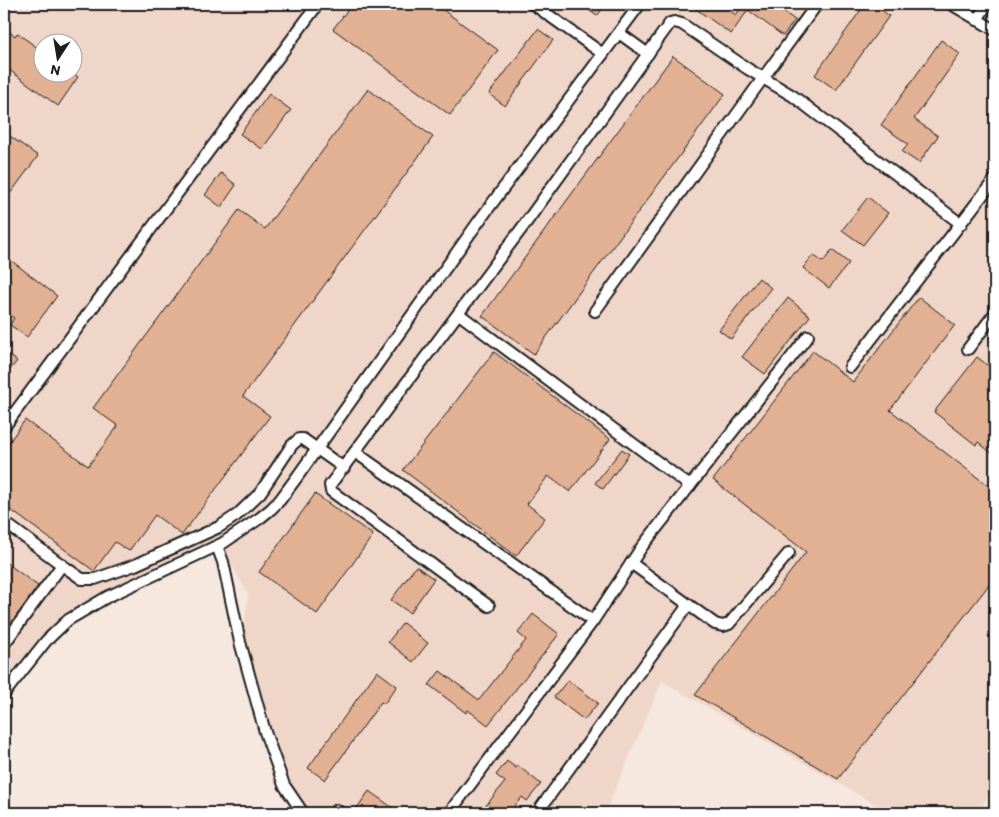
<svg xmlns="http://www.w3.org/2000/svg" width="999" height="817" font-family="Itim,sans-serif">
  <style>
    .built { fill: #f0d6c8; fill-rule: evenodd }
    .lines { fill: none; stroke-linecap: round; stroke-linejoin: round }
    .stream { stroke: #63899d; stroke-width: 2.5 }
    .building { fill: #e2b093; stroke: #1c1c1c }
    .minor-casing { stroke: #1c1c1c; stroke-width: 14 }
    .minor { stroke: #fff; stroke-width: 10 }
  </style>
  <rect width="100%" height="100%" fill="#f6e7df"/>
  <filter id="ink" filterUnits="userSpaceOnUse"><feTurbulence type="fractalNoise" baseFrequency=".02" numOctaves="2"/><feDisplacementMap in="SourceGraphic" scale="10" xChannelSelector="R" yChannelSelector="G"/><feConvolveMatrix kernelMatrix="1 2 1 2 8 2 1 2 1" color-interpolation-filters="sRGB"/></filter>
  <g filter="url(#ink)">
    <path class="built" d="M 4,4 L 995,4 L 995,787 L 977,813 L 890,813 L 662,681 L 605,813 L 311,813 L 287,784 L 260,702 L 250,662 L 244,629 L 248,594 L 217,540 L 83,607 L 59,621 L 4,682 ZM 42,42 L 72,42 L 72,72 L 42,72 Z"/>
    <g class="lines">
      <path class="stream" d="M 991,813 L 995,806"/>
    </g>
    <g class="building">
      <path d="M 352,4 L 435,4 L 498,50 L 450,115 L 333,29 Z"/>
      <path d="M 580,4 L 606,4 L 597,16 Z"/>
      <path d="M 689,4 L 721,4 L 736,15 L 742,6 L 739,4 L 772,4 L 795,20 L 783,36 L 748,10 L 731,34 Z"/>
      <path d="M 865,4 L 886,4 L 882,10 L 889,16 L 836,90 L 815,75 Z"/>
      <path d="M 4,28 L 15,36 L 17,33 L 42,51 L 42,72 L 72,72 L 78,77 L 58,106 L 4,66 Z"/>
      <path d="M 538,29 L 553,40 L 505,106 L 489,94 Z"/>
      <path d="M 941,40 L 960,54 L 914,119 L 938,136 L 919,163 L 902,152 L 908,144 L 881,125 Z"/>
      <path d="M 673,56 L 725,94 L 534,354 L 482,316 Z"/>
      <path d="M 368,89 L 433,137 L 243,396 L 270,416 L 182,535 L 155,515 L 129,551 L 115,542 L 94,571 L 4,505 L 4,449 L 25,420 L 88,466 L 118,426 L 93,408 L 239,210 L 265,229 Z"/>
      <path d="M 269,94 L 291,110 L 262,149 L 240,134 Z"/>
      <path d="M 7,134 L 38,156 L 4,202 L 4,139 Z"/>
      <path d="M 221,173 L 236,185 L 221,207 L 205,195 Z"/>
      <path d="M 868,197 L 888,213 L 863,245 L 842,230 Z"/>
      <path d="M 832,250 L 849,263 L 829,288 L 803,268 L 813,255 L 823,262 Z"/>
      <path d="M 4,255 L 57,296 L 27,337 L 10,325 L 14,318 L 4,311 Z"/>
      <path d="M 759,278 L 771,288 L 731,339 L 719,330 Z"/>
      <path d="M 919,297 L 955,325 L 890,410 L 995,491 L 995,577 L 838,779 L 695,695 L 806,552 L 713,480 L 813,351 L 853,382 Z"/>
      <path d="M 788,298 L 810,316 L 765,374 L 742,357 Z"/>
      <path d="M 4,351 L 17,361 L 9,371 L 4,367 Z"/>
      <path d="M 494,352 L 610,439 L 570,492 L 548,476 L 527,504 L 545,518 L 516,556 L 403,470 Z"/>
      <path d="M 977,357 L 995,371 L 995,456 L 978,442 L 976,445 L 934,412 Z"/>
      <path d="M 622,449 L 629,454 L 603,489 L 595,483 Z"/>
      <path d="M 315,494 L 373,535 L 317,614 L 259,572 Z"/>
      <path d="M 4,561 L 38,586 L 4,633 Z"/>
      <path d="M 416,566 L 434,579 L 410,613 L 391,600 Z"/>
      <path d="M 533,614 L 559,634 L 488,725 L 468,710 L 466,713 L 429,685 L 440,671 L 479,700 L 526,640 L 518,633 Z"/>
      <path d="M 403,623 L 428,643 L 413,662 L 388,642 Z"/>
      <path d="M 377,671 L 397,686 L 384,704 L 381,702 L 325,780 L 308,768 Z"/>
      <path d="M 568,680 L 598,703 L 584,720 L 554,697 Z"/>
      <path d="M 507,761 L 516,768 L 517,765 L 541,784 L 527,801 L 522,797 L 509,813 L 480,813 L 505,782 L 496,775 Z"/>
      <path d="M 369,791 L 400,813 L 365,813 L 357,808 Z"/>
    </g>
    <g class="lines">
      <g class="minor-casing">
        <g id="minor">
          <path d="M 533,4 L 603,54"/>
          <path d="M 951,4 L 995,30"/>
          <path d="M 977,20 L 987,4"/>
          <path d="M 619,33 L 648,54"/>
          <path d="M 595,311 L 763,78 L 817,4"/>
          <path d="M 459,314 L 690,486"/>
          <path d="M 968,349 L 995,313"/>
          <path d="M 850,367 L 995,179"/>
          <path d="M 4,427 L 318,4"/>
          <path d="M 355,452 L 593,621"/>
          <path d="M 4,522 L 62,565 L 82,579 L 95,579 L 135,565 L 219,527 L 237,515 L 260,493 L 292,445 L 299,439 L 303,439 L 344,468"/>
          <path d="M 217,546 L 223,562 L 240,642 L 265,732 L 284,785 L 303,813"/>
          <path d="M 631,563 L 715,624 L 723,626 L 729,624 L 789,553"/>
          <path d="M 489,606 L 331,491 L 330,485 L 525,224 L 670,23 L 674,22 L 682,24 L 748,69 L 793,96 L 961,224"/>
          <path d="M 4,644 L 62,565"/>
          <path d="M 4,694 L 46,641 L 68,620 L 107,597 L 223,543 L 260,518 L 271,509 L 280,500 L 297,477 L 479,221 L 640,4"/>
          <path d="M 336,810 L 341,813"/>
          <path d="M 449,813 L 593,621 L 641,548 L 808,336"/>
          <path d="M 537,813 L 688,605"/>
        </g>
      </g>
      <use href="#minor" class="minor"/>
    </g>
  </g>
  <rect width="999" height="817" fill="none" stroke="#fff" stroke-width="20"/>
  <rect x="10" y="10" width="979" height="797" fill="none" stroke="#1c1c1c" stroke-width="2" filter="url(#ink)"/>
  <g transform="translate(58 58) rotate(192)"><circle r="24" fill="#ffffff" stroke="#a4a4a4"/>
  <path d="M0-4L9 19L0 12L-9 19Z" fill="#1c1c1c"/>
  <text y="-8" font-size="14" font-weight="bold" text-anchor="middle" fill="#1c1c1c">N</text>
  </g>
</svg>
